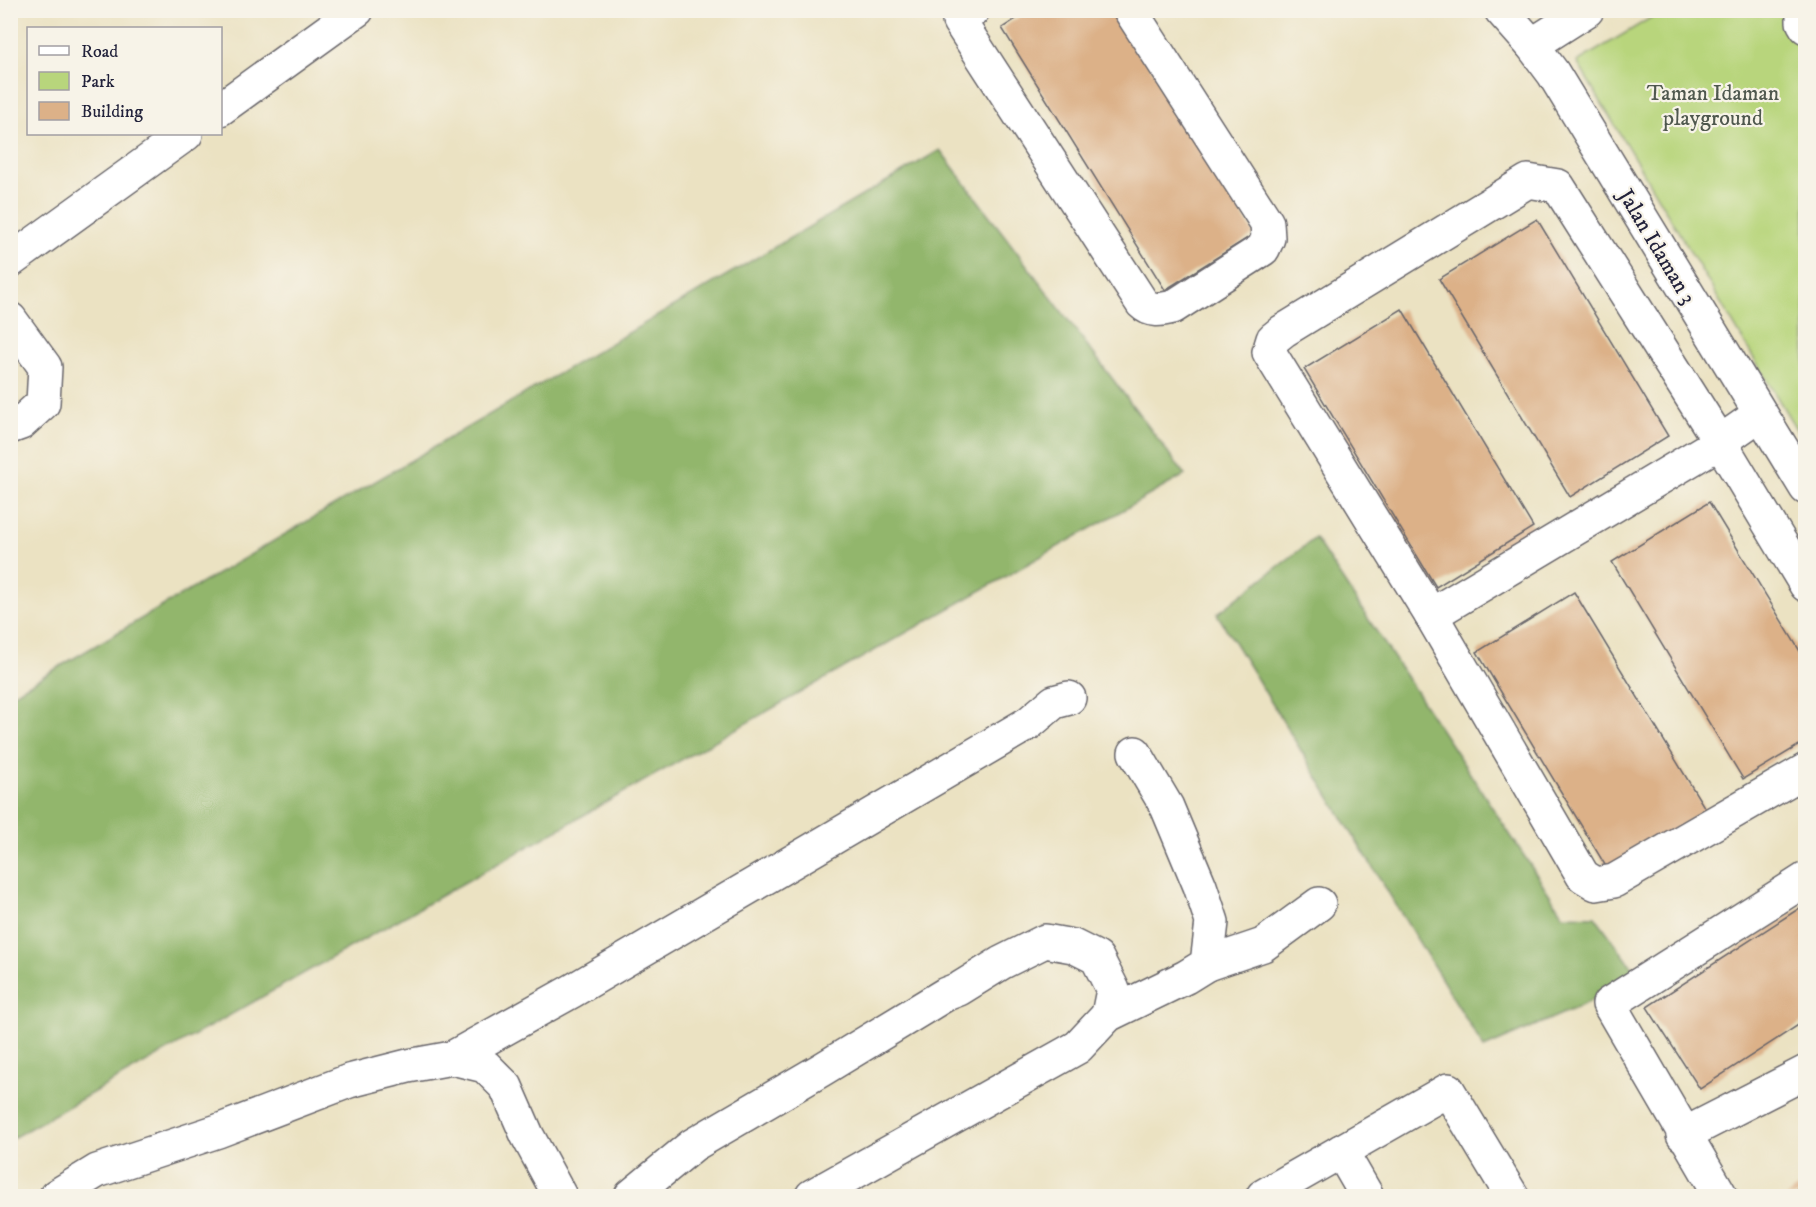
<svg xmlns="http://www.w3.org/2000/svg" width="1816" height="1207" font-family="'IM FELL DW Pica',serif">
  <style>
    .green { fill: #b8d57c; stroke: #6d7c5c; stroke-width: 1.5 }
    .forest { fill: #92b66c; stroke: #5a6c54; stroke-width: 1.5 }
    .building { fill: #dcb188 }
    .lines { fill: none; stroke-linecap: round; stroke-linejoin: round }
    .minor-casing { stroke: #68656a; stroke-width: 36 }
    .minor { stroke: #fff; stroke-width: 33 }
    .labels { text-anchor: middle; stroke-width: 4.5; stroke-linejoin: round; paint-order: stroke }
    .park-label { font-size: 22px; fill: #4f584e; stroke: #f7f3e8 }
    .street-label { font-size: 22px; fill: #22223b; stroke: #f7f3e8 }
  </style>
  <rect width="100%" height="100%" fill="#f7f3e8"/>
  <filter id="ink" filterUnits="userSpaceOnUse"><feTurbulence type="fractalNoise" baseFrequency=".0167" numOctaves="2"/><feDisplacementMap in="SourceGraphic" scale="12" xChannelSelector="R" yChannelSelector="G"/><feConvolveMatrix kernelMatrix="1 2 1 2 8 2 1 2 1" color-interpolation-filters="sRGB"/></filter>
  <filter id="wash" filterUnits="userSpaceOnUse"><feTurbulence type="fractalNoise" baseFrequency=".008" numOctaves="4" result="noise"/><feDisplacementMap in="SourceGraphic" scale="24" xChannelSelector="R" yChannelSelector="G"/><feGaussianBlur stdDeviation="1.35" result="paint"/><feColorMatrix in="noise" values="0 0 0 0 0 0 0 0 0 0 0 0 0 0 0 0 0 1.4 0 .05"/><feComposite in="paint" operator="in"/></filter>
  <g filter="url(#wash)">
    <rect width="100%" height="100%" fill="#ebe2c2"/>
    <path class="green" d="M 1662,11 L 1780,11 L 1805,54 L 1805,444 L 1577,62 Z"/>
    <g class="forest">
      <path d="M 940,150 L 1185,475 L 11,1139 L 11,695 Z"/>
      <path d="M 1315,538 L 1563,915 L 1595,916 L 1636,972 L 1589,1002 L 1484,1048 L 1217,614 Z"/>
    </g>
    <g id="blocks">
      <g class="building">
        <path d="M 1030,10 L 1115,10 L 1254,234 L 1165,290 L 1002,28 Z"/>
        <path d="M 1537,219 L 1668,436 L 1570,497 L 1439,279 Z"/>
        <path d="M 1402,309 L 1533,527 L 1436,587 L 1304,369 Z"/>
        <path d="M 1709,502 L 1806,661 L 1806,741 L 1743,779 L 1612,562 Z"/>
        <path d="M 1574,592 L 1706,810 L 1608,870 L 1477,652 Z"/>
        <path d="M 1806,904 L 1806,1020 L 1700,1089 L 1647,1007 Z"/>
        <path d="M 1806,1183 L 1806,1196 L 1786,1196 Z"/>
      </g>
    </g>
  </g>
  <g filter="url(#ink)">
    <use href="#blocks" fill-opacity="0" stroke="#68656a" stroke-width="1.5"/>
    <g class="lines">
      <g class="minor-casing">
        <g id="minor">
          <path d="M 973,10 L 959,21 L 1142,303 C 1151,312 1161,310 1173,307 L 1263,249 L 1268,238 L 1267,223 L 1130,10"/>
          <path d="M 1501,10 L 1532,45 L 1553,73 L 1806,488"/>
          <path d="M 1803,10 L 1803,22 L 1806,27"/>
          <path d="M 1532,45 L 1587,10"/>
          <path d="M 220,109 L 357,10"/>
          <path d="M 10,261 L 186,134"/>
          <path d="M 10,319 L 45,367 L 43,403 L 21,423 L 10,427"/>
          <path d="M 1806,585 L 1720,442 L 1558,186 L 1528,181 L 1283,331 L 1273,339 L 1269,352 L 1431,615 L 1583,876 L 1596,884 L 1614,881 L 1806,770"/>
          <path d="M 1431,615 L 1720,442 L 1760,414"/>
          <path d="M 1207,964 L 1263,945 L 1319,904"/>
          <path d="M 452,1058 L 572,991 L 1029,723 L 1054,702 L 1069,698"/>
          <path d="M 1683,1135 L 1806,1072"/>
          <path d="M 1341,1151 L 1367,1196"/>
          <path d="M 56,1196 L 97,1171 L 218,1131 L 349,1081 L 408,1066 L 452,1058 L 485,1066 L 506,1087 L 527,1135 L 560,1196"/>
          <path d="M 631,1196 L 693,1145 L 821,1070 L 946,994 L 959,989 L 1001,963 L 1045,941 L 1073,946 L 1097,958 L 1113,990 L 1108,1015"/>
          <path d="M 812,1196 L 1078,1047 L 1108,1015 L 1186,977 L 1207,964 L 1212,922 L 1200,886 L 1167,807 L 1135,753"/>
          <path d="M 1263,1196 L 1448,1090 L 1512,1196"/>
          <path d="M 1721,1196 L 1609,1004 L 1806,879"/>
        </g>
      </g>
      <use href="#minor" class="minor"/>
    </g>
  </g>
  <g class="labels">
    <g class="park-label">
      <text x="1713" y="100">Taman Idaman<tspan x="1713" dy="25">playground</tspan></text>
    </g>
    <g class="street-label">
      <text transform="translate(1658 246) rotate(59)" y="8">Jalan Idaman 3</text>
    </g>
  </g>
  <rect width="1816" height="1207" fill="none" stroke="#f7f3e8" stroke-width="36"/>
  <rect x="27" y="27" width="195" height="108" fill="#f7f3e8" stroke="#a29fa3" stroke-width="1.5"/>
  <rect x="39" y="46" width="30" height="9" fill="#ffffff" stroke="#a29fa3" stroke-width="1.5"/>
  <text x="81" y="57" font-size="18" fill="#22223b">Road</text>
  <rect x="39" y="72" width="30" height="18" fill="#b8d57c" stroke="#a29fa3" stroke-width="1.5"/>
  <text x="81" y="87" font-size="18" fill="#22223b">Park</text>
  <rect x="39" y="102" width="30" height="18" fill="#dcb188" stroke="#a29fa3" stroke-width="1.5"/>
  <text x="81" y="117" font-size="18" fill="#22223b">Building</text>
</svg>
